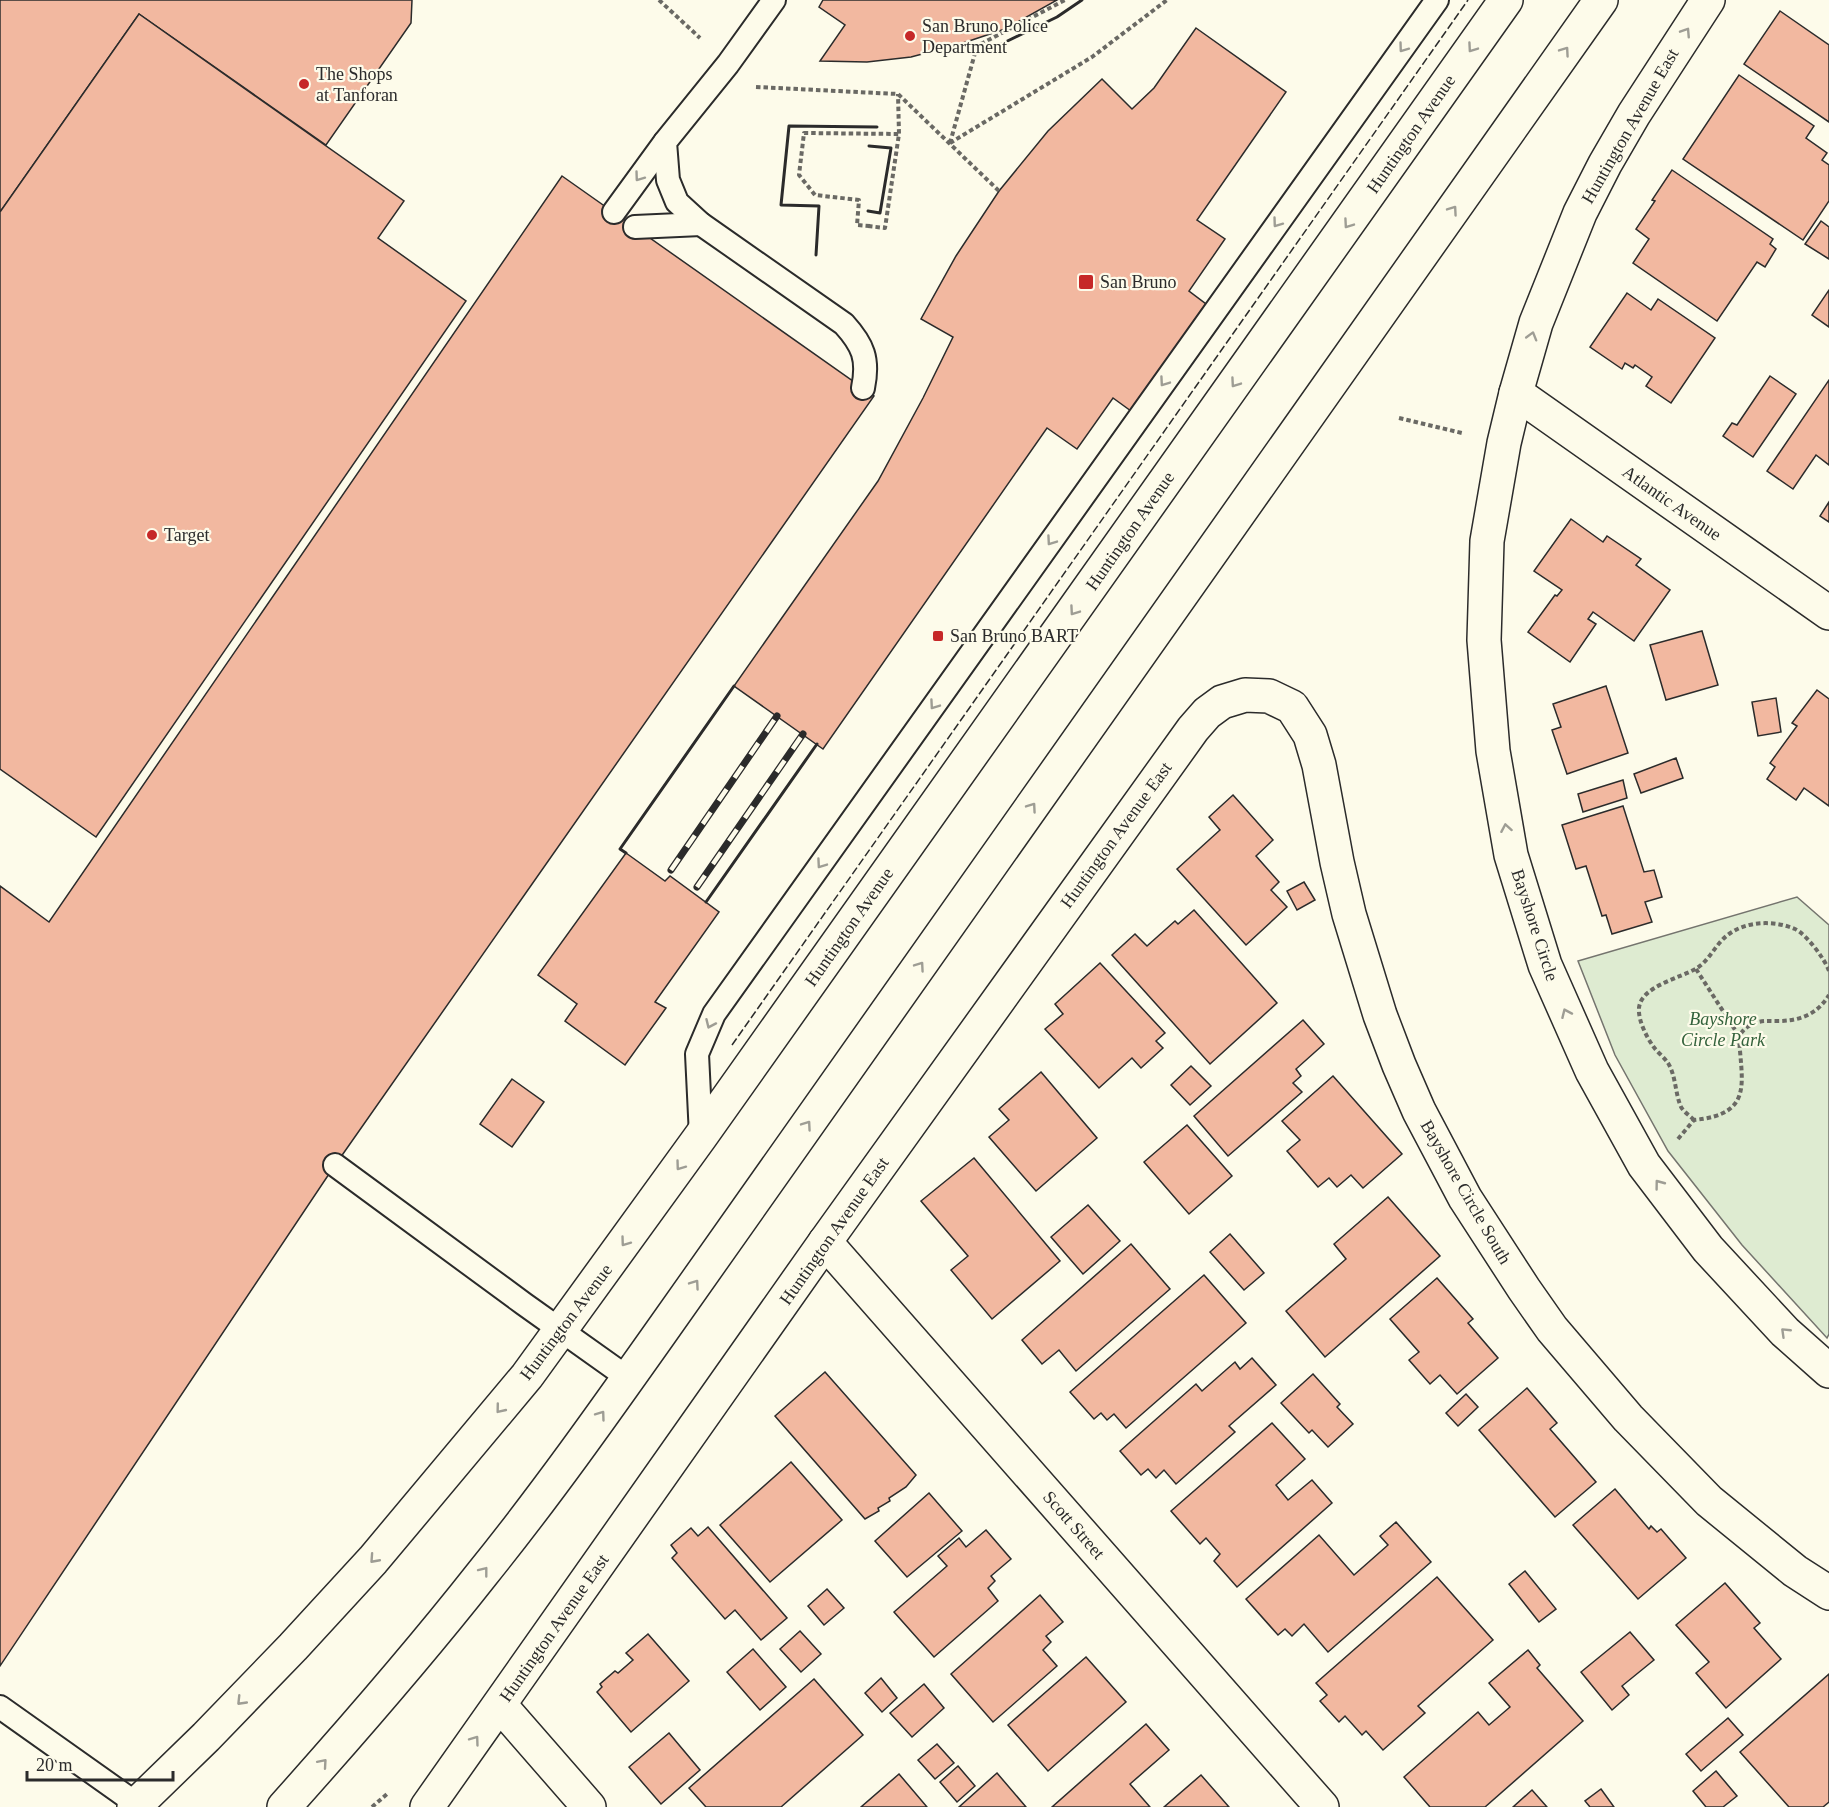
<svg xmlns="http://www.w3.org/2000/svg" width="1829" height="1807" font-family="Georgia,serif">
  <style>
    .green { fill: #deebd1; stroke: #74746e; stroke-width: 1.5 }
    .building { fill: #f2b8a0; stroke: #2b2b2b; stroke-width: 1.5 }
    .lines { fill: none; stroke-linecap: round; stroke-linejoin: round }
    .service-casing { stroke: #2b2b2b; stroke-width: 26 }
    .minor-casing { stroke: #2b2b2b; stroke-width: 36 }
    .tertiary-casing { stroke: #2b2b2b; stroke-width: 36 }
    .path { stroke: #6a6964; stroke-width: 4; stroke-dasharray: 4.5 3; stroke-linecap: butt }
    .service { stroke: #fdfbea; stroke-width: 22 }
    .minor { stroke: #fdfbea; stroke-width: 33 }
    .tertiary { stroke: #fdfbea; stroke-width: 33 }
    .rail-casing { stroke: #2b2b2b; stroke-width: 7 }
    .rail { stroke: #fdfbea; stroke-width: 4.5; stroke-dasharray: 14; stroke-linecap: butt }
    .fence { stroke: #2b2b2b; stroke-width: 1.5; stroke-dasharray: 8 3; stroke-linecap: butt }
    .wall { stroke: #2b2b2b; stroke-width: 3 }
    .oneway { stroke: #9e9d94 }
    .poi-dot { fill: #c62828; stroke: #fdfbea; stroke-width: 2 }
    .labels { text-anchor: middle; stroke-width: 4.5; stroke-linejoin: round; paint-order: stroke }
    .poi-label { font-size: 18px; fill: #2b2b2b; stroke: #fdfbea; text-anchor: start }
    .street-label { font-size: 18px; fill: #2b2b2b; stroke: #fdfbea }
    .park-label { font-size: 18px; font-style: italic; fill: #34623c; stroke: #fdfbea }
  </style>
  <rect width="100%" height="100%" fill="#fdfbea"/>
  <path class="green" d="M 1797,897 L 1829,925 L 1829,1334 L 1827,1338 L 1742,1245 L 1668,1151 L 1615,1055 L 1578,961 Z"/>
  <g class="building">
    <path d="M 0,0 L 412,0 L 411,23 L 326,145 L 139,14 L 0,212 Z"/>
    <path d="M 823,0 L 1057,0 L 1005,29 L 960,44 L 911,57 L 867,62 L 820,61 L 845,25 L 819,7 Z"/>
    <path d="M 1780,11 L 1829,45 L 1829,122 L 1744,64 Z"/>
    <path d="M 139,14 L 404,201 L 378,238 L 466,301 L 96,837 L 0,769 L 0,212 Z"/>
    <path d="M 1196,28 L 1286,92 L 1197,220 L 1225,239 L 1189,291 L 1206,304 L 1131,411 L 1113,398 L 1077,449 L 1047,428 L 823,749 L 734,686 L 878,481 L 923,398 L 953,337 L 921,319 L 956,256 L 999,191 L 1048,131 L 1102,79 L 1132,109 L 1154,88 Z"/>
    <path d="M 1739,75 L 1814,126 L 1806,138 L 1827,153 L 1822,160 L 1829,165 L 1829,201 L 1803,240 L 1683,159 Z"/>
    <path d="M 1672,170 L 1773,239 L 1770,244 L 1776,249 L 1765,267 L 1757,262 L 1717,321 L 1633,263 L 1649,239 L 1636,229 L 1655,201 L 1652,200 Z"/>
    <path d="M 562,176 L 874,396 L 331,1171 L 0,1666 L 0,886 L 49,922 Z"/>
    <path d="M 1821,221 L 1829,227 L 1829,259 L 1805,244 Z"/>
    <path d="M 1829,290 L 1829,327 L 1812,315 Z"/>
    <path d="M 1627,293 L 1651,310 L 1658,299 L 1715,338 L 1671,403 L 1646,386 L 1652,377 L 1635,365 L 1633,368 L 1625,363 L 1622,369 L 1590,347 Z"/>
    <path d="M 1770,376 L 1796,394 L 1753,457 L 1723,436 L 1732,423 L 1737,425 Z"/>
    <path d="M 1829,380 L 1829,465 L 1816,455 L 1793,489 L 1767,471 Z"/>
    <path d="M 1829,502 L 1829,522 L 1820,516 Z"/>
    <path d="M 1571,519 L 1603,542 L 1607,536 L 1641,559 L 1636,565 L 1670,590 L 1634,641 L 1593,612 L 1588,619 L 1596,624 L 1570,662 L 1528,632 L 1555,595 L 1557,596 L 1562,590 L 1534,571 Z"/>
    <path d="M 1702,631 L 1718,685 L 1666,700 L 1650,645 Z"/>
    <path d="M 1606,686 L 1628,753 L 1567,774 L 1552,730 L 1561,727 L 1553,704 Z"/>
    <path d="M 1817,690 L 1829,699 L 1829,806 L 1804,788 L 1796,800 L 1767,779 L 1775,767 L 1770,763 L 1797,726 L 1792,723 Z"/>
    <path d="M 1776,698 L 1781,732 L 1758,736 L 1752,702 Z"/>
    <path d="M 1676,758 L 1683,778 L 1641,793 L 1634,774 Z"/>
    <path d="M 1623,780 L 1627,798 L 1583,812 L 1578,794 Z"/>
    <path d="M 1233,795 L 1273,840 L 1256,856 L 1279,882 L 1271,890 L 1287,907 L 1246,945 L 1177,869 L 1220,830 L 1209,817 Z"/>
    <path d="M 1623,806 L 1644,872 L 1654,870 L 1662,897 L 1645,902 L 1652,922 L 1612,934 L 1606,915 L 1602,916 L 1586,866 L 1576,869 L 1562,825 Z"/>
    <path d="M 626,853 L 665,881 L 670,876 L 719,912 L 655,1002 L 666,1008 L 625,1065 L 565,1021 L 577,1004 L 538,975 Z"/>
    <path d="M 1304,882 L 1315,900 L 1297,910 L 1287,891 Z"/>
    <path d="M 1194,910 L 1277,1003 L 1210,1064 L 1112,955 L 1135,934 L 1147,946 L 1175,921 L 1178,924 Z"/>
    <path d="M 1100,963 L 1165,1033 L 1156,1041 L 1163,1048 L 1141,1068 L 1132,1058 L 1099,1088 L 1045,1029 L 1063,1014 L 1055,1004 Z"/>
    <path d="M 1303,1020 L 1324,1044 L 1296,1069 L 1301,1076 L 1293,1083 L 1302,1092 L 1228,1156 L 1194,1116 Z"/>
    <path d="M 1191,1066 L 1211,1086 L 1190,1105 L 1171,1085 Z"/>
    <path d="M 1041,1072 L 1097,1138 L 1036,1191 L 989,1137 L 1009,1120 L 999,1109 Z"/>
    <path d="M 1333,1076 L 1402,1154 L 1363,1188 L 1351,1175 L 1337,1187 L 1329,1178 L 1318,1187 L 1287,1151 L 1300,1140 L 1282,1121 Z"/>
    <path d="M 512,1079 L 544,1102 L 512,1147 L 480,1124 Z"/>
    <path d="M 1187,1125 L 1232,1176 L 1189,1214 L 1144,1162 Z"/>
    <path d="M 974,1158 L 1060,1261 L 992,1319 L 951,1270 L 968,1256 L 921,1201 Z"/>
    <path d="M 1388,1197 L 1440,1256 L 1325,1357 L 1286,1311 L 1346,1259 L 1334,1244 Z"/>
    <path d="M 1088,1205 L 1120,1241 L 1083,1274 L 1051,1237 Z"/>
    <path d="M 1230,1234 L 1264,1273 L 1244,1290 L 1210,1252 Z"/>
    <path d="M 1131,1244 L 1170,1289 L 1076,1371 L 1059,1350 L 1042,1364 L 1022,1340 Z"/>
    <path d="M 1204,1275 L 1246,1323 L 1126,1428 L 1114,1414 L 1107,1420 L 1101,1413 L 1094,1419 L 1070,1392 Z"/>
    <path d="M 1437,1278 L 1473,1319 L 1468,1323 L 1498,1358 L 1457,1394 L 1440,1375 L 1430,1384 L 1409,1360 L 1419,1352 L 1390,1319 Z"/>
    <path d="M 1252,1358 L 1276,1385 L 1229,1426 L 1235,1432 L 1176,1484 L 1164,1470 L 1156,1478 L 1148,1469 L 1141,1475 L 1120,1451 L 1196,1384 L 1202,1391 L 1235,1362 L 1240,1369 Z"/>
    <path d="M 825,1372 L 916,1475 L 906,1487 L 889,1498 L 890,1501 L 878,1508 L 879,1511 L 865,1519 L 775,1416 Z"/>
    <path d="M 1313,1374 L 1340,1404 L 1337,1407 L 1353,1424 L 1328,1447 L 1312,1430 L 1309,1433 L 1281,1403 Z"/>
    <path d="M 1527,1388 L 1557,1423 L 1550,1429 L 1596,1482 L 1555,1517 L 1479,1430 Z"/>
    <path d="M 1466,1394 L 1478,1407 L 1458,1426 L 1446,1413 Z"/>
    <path d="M 1272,1423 L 1305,1459 L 1276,1485 L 1288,1500 L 1312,1480 L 1332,1503 L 1237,1587 L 1214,1561 L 1220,1554 L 1206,1538 L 1200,1544 L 1171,1511 Z"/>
    <path d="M 791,1462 L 842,1520 L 770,1582 L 720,1525 Z"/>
    <path d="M 1615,1489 L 1649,1529 L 1651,1526 L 1657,1532 L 1661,1529 L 1686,1558 L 1638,1599 L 1573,1525 Z"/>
    <path d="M 929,1493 L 962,1531 L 907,1577 L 875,1541 Z"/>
    <path d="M 1396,1522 L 1431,1562 L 1328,1652 L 1304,1624 L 1292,1636 L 1285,1629 L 1278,1635 L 1246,1599 L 1319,1535 L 1354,1575 L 1388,1545 L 1380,1536 Z"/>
    <path d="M 708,1527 L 787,1618 L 761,1640 L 735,1610 L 725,1619 L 672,1558 L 677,1553 L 671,1545 L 691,1528 L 698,1536 Z"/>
    <path d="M 986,1530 L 1011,1559 L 991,1576 L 995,1581 L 988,1588 L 998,1601 L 934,1657 L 894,1612 L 947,1566 L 938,1556 L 959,1538 L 966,1547 Z"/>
    <path d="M 1525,1571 L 1556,1609 L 1539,1622 L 1509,1584 Z"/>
    <path d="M 1437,1577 L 1493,1640 L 1418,1706 L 1425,1713 L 1383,1750 L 1366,1731 L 1362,1735 L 1345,1716 L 1339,1722 L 1320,1701 L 1327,1695 L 1316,1683 Z"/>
    <path d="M 1725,1583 L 1760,1623 L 1754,1628 L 1781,1659 L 1726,1708 L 1696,1673 L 1709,1662 L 1676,1625 Z"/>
    <path d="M 827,1589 L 844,1608 L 824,1625 L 808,1606 Z"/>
    <path d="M 1040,1595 L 1063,1622 L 1046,1636 L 1051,1642 L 1043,1650 L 1057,1666 L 993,1722 L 951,1674 Z"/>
    <path d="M 800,1631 L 821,1654 L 801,1672 L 780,1649 Z"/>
    <path d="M 1630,1632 L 1654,1660 L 1622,1686 L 1629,1695 L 1612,1710 L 1581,1672 Z"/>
    <path d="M 648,1634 L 689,1681 L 631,1732 L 597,1692 L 602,1687 L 600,1684 L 615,1671 L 618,1673 L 633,1660 L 626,1653 Z"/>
    <path d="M 753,1649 L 786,1687 L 760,1710 L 727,1672 Z"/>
    <path d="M 1528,1650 L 1540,1665 L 1537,1668 L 1583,1721 L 1485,1807 L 1430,1807 L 1404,1777 L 1478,1712 L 1489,1725 L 1510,1707 L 1489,1683 Z"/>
    <path d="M 1086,1657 L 1126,1702 L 1048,1771 L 1008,1725 Z"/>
    <path d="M 1829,1674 L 1829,1802 L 1823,1807 L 1789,1807 L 1740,1752 Z"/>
    <path d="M 881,1678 L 897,1698 L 882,1712 L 865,1693 Z"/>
    <path d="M 814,1679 L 863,1735 L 781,1807 L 706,1807 L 689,1788 Z"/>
    <path d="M 924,1684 L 944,1708 L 912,1737 L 890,1713 Z"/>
    <path d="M 1728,1718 L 1743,1735 L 1701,1771 L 1686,1754 Z"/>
    <path d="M 1146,1724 L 1169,1750 L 1130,1784 L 1150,1807 L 1052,1807 Z"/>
    <path d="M 669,1733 L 700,1770 L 661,1804 L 629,1767 Z"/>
    <path d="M 937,1744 L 954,1763 L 935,1779 L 918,1760 Z"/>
    <path d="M 958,1766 L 975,1786 L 957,1802 L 940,1782 Z"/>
    <path d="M 1716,1771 L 1737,1796 L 1723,1807 L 1706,1807 L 1693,1791 Z"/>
    <path d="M 997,1773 L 1026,1807 L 959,1807 Z"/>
    <path d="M 899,1774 L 927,1807 L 861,1807 Z"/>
    <path d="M 1201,1775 L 1229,1807 L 1164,1807 Z"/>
    <path d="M 1601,1789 L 1614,1807 L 1590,1807 L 1585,1801 Z"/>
    <path d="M 1532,1790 L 1547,1807 L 1513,1807 Z"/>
  </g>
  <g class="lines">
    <g class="service-casing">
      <g id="service">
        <path d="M 774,0 L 728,64 L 665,142 L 668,180 L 677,202 L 701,224 L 844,324 C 863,345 869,359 863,388"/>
        <path d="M 614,212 L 665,142"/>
        <path d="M 635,227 L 701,224"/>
        <path d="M 701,1136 L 697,1054 L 714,1014 L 1437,0"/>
        <path d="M 335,1165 L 524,1304 L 628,1378"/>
        <path d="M 0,1707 L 141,1807"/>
      </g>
    </g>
    <g class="minor-casing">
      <g id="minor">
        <path d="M 1708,0 L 1634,114 L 1605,164 L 1580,213 L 1536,323 L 1516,393 L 1504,443 L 1487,541 L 1484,640 L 1493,751 L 1511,855 L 1545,965 L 1592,1071 L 1644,1165 L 1708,1249 L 1785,1332 L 1829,1371"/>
        <path d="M 1516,393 L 1829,613"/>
        <path d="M 825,1242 L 1322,1807"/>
        <path d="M 500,1705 L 589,1807"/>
        <path d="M 427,1807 L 825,1242 L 1193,729 L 1207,713 L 1222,702 L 1245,695 L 1269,696 L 1292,707 L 1310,735 L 1319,765 L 1337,862 L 1349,914 L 1380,1015 L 1399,1065 L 1419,1111 L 1465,1198 L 1524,1289 L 1552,1329 L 1628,1418 L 1709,1501 L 1795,1571 L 1829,1593"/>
      </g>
    </g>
    <g class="tertiary-casing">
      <g id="tertiary">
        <path d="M 134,1807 L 206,1737 L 293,1647 L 373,1560 L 527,1376 L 701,1136 L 1506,0"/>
        <path d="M 284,1807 C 352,1731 419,1654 482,1574 C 545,1496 603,1414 661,1332 L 1601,0"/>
      </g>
    </g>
    <g class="path">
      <path d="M 659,0 L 700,38"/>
      <path d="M 756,87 L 898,94 L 999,191"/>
      <path d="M 950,143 L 1092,57 L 1167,0"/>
      <path d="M 950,143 L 977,46 L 1065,0"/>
      <path d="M 868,226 L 885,228 L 899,134 L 898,94"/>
      <path d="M 870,226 L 857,225 L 859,200 L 815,195 L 799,175 L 804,133 L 899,134"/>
      <path d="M 1399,418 L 1462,433"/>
      <path d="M 1696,969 L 1739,1036"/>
      <path d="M 1694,1120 C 1690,1116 1684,1112 1681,1107 C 1675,1093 1676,1076 1668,1063 C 1664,1057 1657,1052 1653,1046 C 1646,1036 1638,1020 1639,1008 C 1641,986 1681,978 1697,968 C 1710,960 1716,943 1729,934 C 1747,921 1774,920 1795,929 C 1806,934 1825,959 1829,971"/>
      <path d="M 1678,1139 L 1694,1120 C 1755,1114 1741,1082 1739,1036 C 1742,1032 1745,1028 1749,1026 C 1758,1020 1767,1021 1777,1021 C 1799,1021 1817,1015 1829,995"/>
      <path d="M 372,1807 L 387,1794"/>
    </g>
    <use href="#service" class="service"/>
    <use href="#minor" class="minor"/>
    <use href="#tertiary" class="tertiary"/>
    <g class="rail-casing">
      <g id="rail">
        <path d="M 671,870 L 777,716"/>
        <path d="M 697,887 L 803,734"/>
      </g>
    </g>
    <use href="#rail" class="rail"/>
    <path class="fence" d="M 732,1045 L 1468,0"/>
    <g class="wall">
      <path d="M 991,49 L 1057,17 L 1082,0"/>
      <path d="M 868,211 L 880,213 L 891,148 L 869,146"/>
      <path d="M 816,255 L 819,206 L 781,205 L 789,126 L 877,127"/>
      <path d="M 626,853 L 620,849 L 734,686"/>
      <path d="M 706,902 L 817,744"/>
    </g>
  </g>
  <defs><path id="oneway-chevron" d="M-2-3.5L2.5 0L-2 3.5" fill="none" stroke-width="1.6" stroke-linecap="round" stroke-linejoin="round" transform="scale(1.5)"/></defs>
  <g class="oneway">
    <use href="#oneway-chevron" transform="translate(1686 32) rotate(-57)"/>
    <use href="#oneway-chevron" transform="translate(1403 48) rotate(126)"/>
    <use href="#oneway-chevron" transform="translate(1472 48) rotate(125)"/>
    <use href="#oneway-chevron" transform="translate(1565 51) rotate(-55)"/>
    <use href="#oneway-chevron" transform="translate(639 177) rotate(126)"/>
    <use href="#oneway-chevron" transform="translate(1453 210) rotate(-55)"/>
    <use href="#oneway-chevron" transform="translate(1277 223) rotate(126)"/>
    <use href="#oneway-chevron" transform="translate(1348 224) rotate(125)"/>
    <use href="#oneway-chevron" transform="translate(1532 336) rotate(-74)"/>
    <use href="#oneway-chevron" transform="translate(1164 382) rotate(125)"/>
    <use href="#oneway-chevron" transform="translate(1235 383) rotate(125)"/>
    <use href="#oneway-chevron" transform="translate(1051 541) rotate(125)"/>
    <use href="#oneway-chevron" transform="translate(1074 611) rotate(125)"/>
    <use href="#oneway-chevron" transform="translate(934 705) rotate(125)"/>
    <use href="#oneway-chevron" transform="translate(1032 807) rotate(-55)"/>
    <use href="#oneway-chevron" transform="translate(1506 828) rotate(-100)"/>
    <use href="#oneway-chevron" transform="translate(821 864) rotate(125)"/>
    <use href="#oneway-chevron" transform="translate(920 966) rotate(-55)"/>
    <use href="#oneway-chevron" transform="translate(1566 1013) rotate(-114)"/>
    <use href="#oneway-chevron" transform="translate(710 1024) rotate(114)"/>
    <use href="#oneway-chevron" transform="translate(807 1125) rotate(-55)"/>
    <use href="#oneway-chevron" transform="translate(680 1166) rotate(126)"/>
    <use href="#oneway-chevron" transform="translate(1659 1184) rotate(-127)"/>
    <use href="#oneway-chevron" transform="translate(625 1242) rotate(126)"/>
    <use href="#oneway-chevron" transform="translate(695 1284) rotate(-55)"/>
    <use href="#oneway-chevron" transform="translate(1785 1332) rotate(-136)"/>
    <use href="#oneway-chevron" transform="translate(500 1409) rotate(129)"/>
    <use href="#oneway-chevron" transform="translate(601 1415) rotate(-54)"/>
    <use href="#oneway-chevron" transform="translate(374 1559) rotate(132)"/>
    <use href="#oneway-chevron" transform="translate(484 1571) rotate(-52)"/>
    <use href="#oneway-chevron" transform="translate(241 1701) rotate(134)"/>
    <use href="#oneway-chevron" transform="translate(475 1740) rotate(-54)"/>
    <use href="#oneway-chevron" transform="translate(323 1763) rotate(-49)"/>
  </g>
  <g class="poi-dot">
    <circle cx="910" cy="36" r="6"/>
    <circle cx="304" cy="84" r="6"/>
    <rect x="1078" y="274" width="16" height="16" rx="3"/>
    <circle cx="152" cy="535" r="6"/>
    <rect x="932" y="630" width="12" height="12" rx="3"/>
  </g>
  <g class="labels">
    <g class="poi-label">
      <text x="922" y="32">San Bruno Police<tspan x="922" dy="21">Department</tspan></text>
      <text x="316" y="80">The Shops<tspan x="316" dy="21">at Tanforan</tspan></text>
      <text x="1100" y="288">San Bruno</text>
      <text x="164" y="541">Target</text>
      <text x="950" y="642">San Bruno BART</text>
    </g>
    <g class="street-label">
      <text transform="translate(1630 126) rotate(-60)" y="6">Huntington Avenue East</text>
      <text transform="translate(1411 134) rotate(-55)" y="6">Huntington Avenue</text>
      <text transform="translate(1672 503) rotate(35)" y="6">Atlantic Avenue</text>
      <text transform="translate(1130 531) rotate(-55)" y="6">Huntington Avenue</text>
      <text transform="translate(1116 835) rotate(-54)" y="6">Huntington Avenue East</text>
      <text transform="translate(1535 925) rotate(72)" y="6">Bayshore Circle</text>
      <text transform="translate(849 927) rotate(-55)" y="6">Huntington Avenue</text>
      <text transform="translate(1466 1192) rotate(60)" y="6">Bayshore Circle South</text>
      <text transform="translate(834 1231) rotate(-55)" y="6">Huntington Avenue East</text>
      <text transform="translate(566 1322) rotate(-53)" y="6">Huntington Avenue</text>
      <text transform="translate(1074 1525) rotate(49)" y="6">Scott Street</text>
      <text transform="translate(554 1628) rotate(-55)" y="6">Huntington Avenue East</text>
    </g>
    <g class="park-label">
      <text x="1723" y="1025">Bayshore<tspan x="1723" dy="21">Circle Park</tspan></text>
    </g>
  </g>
  <path d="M27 1771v9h146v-9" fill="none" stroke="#2b2b2b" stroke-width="3"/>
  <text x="36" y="1771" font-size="18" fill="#2b2b2b" stroke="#fdfbea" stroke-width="4.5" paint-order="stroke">20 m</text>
</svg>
